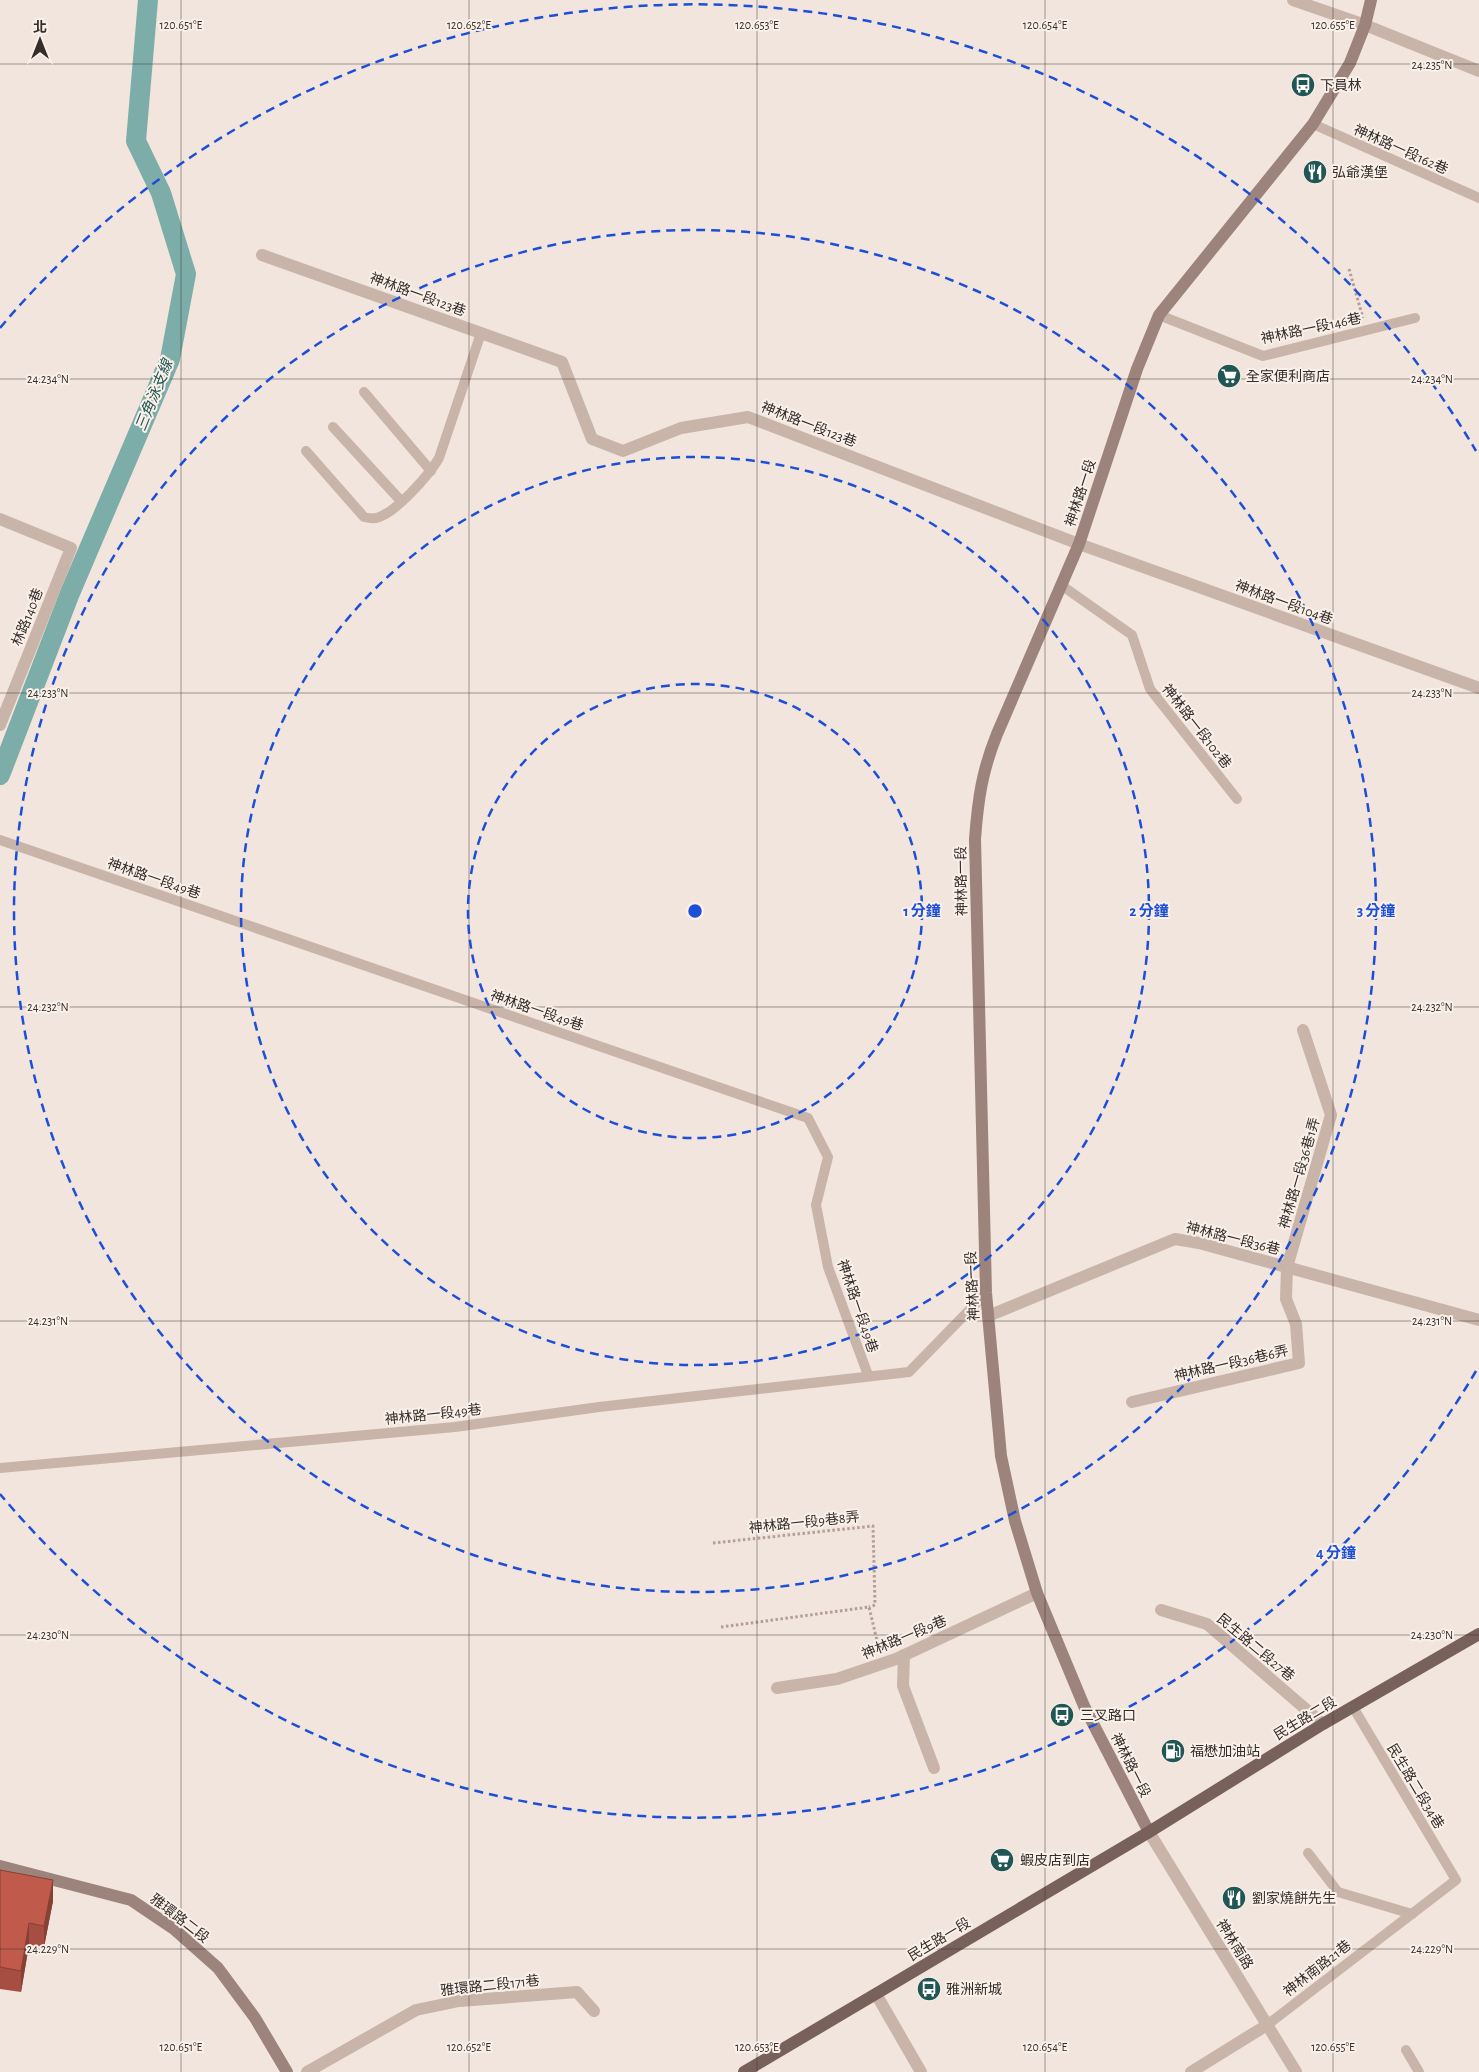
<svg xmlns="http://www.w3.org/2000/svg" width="1479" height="2072" font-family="'Alegreya Sans','Noto Sans TC',sans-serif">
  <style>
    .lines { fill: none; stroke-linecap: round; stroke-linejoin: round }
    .canal { stroke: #7dada9; stroke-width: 20 }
    .path { stroke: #b59e94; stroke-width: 3; stroke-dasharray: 2.5 2.5; stroke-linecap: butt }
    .lane { stroke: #c9b4a9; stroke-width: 10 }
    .street { stroke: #c9b4a9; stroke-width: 12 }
    .secondary { stroke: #9c837b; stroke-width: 12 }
    .primary { stroke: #78615b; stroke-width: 12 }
    .wall { fill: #a54e41 }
    .shaded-wall { fill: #864035 }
    .building { fill: #c05b4c; stroke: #864035 }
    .ticks { fill: none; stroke: #362c29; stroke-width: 1; stroke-opacity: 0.45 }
    .ring { fill: none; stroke: #1d4ed8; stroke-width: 2.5; stroke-dasharray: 9 6 }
    .labels { text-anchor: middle; stroke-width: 4; stroke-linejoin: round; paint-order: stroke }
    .poi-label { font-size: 14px; fill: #362c29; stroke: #f9f0e9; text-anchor: start }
    .street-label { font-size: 14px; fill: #362c29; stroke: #f9f0e9 }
    .water-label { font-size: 15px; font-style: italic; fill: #205653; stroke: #f9f0e9 }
    .ticks-label { font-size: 12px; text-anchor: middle; fill: #362c29; stroke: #f9f0e9; stroke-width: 4; stroke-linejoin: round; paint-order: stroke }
    .centre { fill: #1d4ed8; stroke: #f9f0e9; stroke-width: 2.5 }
    .ring-label { font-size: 15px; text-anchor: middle; font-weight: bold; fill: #1d4ed8; stroke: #f9f0e9; stroke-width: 4; stroke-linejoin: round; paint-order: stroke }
  </style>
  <rect width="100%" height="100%" fill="#f1e5dd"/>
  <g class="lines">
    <path class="canal" d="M 0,775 L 70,593 L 170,359 L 186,274 L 161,193 L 136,141 L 148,0"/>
    <g class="path">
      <path d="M 1349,269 L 1363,318"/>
      <path d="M 713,1543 L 873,1526 L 875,1605 L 869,1607"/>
      <path d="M 721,1627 L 869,1607 L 879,1649"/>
    </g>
    <g class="lane">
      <path d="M 1313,124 L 1479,198"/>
      <path d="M 1159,315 L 1263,356 L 1415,318"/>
      <path d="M 364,392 L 431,471"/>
      <path d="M 333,427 L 401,501"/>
      <path d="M 306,451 L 364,517 C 368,518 372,519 376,518 C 395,514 429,475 439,458 L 481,333"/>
      <path d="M 1061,585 L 1132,635 L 1150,689 L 1237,799"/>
      <path d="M 0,840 L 808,1118 L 828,1157 L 816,1205 L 828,1267 L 868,1375"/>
      <path d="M 0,1468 L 455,1427 L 599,1407 L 909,1372 L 986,1293"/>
      <path d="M 1308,1853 L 1338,1892 L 1412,1914"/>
      <path d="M 1267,2025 L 1456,1880 L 1353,1707"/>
      <path d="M 1406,2050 L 1419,2072"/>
    </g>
    <g class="street">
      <path d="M 1293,0 L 1365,25 L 1479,71"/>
      <path d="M 262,255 L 562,362 L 592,439 L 623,451 L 681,428 L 748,417 L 1079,544 L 1479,688"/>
      <path d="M 0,519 L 71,548 L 0,725"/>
      <path d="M 988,1316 L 1175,1239 L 1199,1243 L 1479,1320"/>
      <path d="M 1132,1402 L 1299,1363 L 1296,1324 L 1286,1299 L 1287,1267 L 1331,1115 L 1303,1030"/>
      <path d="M 1161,1610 L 1207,1624 L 1323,1724"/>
      <path d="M 904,1655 L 903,1686 L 934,1768"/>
      <path d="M 777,1688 L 837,1679 L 896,1659 L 1037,1593"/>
      <path d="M 1149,1832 L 1296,2072"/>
      <path d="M 876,1994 L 921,2072"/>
      <path d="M 307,2072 L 416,2010 L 459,2001 L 577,1992 L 594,2011"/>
      <path d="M 1191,2072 L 1267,2025"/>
    </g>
    <g class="secondary">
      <path d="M 1149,1832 L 1084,1706 L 1037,1593 L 1015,1521 L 1001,1456 L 986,1293 L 975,839 C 978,799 982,771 997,734 L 1079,544 L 1137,369 L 1159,315 L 1313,124 L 1350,63 L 1365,25 L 1371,0"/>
      <path d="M 0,1866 L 131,1900 L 174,1929 L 218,1968 L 255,2018 L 287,2072"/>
    </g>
    <path class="primary" d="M 744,2072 L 1149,1832 L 1323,1724 L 1479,1634"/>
  </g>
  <path class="wall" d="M 0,1870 L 53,1901 L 44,1947 L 29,1945 L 21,1992 L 0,1989 Z"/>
  <g class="shaded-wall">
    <path d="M 53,1880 L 53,1901 L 44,1947 L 44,1926 Z"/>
    <path d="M 29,1923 L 29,1945 L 21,1992 L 21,1971 Z"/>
  </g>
  <path class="building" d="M 0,1870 L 53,1880 L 44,1926 L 29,1923 L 21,1971 L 0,1967 Z"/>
  <path class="ticks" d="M 181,0 L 181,2072M 469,0 L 469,2072M 757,0 L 757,2072M 1045,0 L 1045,2072M 1333,0 L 1333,2072M 0,64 L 1479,64M 0,379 L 1479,379M 0,693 L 1479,693M 0,1007 L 1479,1007M 0,1321 L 1479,1321M 0,1635 L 1479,1635M 0,1949 L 1479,1949"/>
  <g class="ring">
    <circle cx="695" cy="911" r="227"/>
    <circle cx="695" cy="911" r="454"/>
    <circle cx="695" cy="911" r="681"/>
    <path d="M1476 1371A907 907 0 0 1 0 1494M0 328A907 907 0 0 1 1476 451"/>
  </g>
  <defs>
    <g id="bus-disc" transform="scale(1.25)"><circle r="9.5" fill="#205653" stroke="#f9f0e9"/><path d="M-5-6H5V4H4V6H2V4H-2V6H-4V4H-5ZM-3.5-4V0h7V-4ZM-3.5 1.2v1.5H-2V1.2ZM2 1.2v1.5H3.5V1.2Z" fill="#fff"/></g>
    <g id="restaurant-disc" transform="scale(1.25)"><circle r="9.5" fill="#205653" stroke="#f9f0e9"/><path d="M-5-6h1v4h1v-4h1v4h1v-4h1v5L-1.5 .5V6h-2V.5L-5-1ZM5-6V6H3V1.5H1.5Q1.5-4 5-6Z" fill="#fff"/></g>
    <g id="supermarket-disc" transform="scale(1.25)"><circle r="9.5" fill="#205653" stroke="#f9f0e9"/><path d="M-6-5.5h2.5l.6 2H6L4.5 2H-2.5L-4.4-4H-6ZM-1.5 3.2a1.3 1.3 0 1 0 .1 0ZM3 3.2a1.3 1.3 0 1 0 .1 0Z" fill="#fff"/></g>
    <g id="fuel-disc" transform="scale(1.25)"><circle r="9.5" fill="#205653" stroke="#f9f0e9"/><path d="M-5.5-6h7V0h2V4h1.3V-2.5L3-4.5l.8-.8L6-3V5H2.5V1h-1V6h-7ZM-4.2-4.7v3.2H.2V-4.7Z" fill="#fff"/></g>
  </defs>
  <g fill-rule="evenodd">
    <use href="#bus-disc" x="1303" y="85"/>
    <use href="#restaurant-disc" x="1315" y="172"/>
    <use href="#supermarket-disc" x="1229" y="376"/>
    <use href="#bus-disc" x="1062" y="1715"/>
    <use href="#fuel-disc" x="1173" y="1751"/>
    <use href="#supermarket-disc" x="1002" y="1860"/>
    <use href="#restaurant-disc" x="1234" y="1898"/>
    <use href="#bus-disc" x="929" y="1989"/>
  </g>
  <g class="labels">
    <g class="poi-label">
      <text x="1320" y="90">下員林</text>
      <text x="1332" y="177">弘爺漢堡</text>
      <text x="1246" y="381">全家便利商店</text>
      <text x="1080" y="1720">三叉路口</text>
      <text x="1190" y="1756">福懋加油站</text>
      <text x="1020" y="1865">蝦皮店到店</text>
      <text x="1252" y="1903">劉家燒餅先生</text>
      <text x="946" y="1994">雅洲新城</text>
    </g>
    <g class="street-label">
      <text transform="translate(1401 149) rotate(24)" y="5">神林路一段162巷</text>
      <text transform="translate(418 294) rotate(20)" y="5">神林路一段123巷</text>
      <text transform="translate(1311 328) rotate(-12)" y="5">神林路一段146巷</text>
      <text transform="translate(809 424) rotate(21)" y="5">神林路一段123巷</text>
      <text transform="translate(1080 493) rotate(-72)" y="5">神林路一段</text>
      <text transform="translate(1284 602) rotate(20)" y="5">神林路一段104巷</text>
      <text transform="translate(27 617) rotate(-68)" y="5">林路140巷</text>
      <text transform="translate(1197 726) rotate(52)" y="5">神林路一段102巷</text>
      <text transform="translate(154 878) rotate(19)" y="5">神林路一段49巷</text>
      <text transform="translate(961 881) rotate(-91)" y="5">神林路一段</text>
      <text transform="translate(537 1010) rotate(19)" y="5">神林路一段49巷</text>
      <text transform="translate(1299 1173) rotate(-74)" y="5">神林路一段36巷1弄</text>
      <text transform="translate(1233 1238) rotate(14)" y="5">神林路一段36巷</text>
      <text transform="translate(972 1286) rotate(-93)" y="5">神林路一段</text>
      <text transform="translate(858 1306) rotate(71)" y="5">神林路一段49巷</text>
      <text transform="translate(1231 1363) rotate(-13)" y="5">神林路一段36巷6弄</text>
      <text transform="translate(433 1414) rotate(-6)" y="5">神林路一段49巷</text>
      <text transform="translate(804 1522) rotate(-6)" y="5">神林路一段9巷8弄</text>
      <text transform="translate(904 1637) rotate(-23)" y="5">神林路一段9巷</text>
      <text transform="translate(1256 1647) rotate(40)" y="5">民生路二段27巷</text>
      <text transform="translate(1305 1718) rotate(-31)" y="5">民生路二段</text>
      <text transform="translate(1131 1765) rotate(63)" y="5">神林路一段</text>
      <text transform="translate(1416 1786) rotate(59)" y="5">民生路二段34巷</text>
      <text transform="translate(180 1918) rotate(38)" y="5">雅環路二段</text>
      <text transform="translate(939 1939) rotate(-31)" y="5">民生路一段</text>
      <text transform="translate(1235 1944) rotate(58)" y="5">神林南路</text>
      <text transform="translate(1317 1968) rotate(-38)" y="5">神林南路21巷</text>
      <text transform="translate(490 1985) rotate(-6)" y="5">雅環路二段171巷</text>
    </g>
    <g class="water-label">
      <text transform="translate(154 395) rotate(-68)" y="5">三角泳支線</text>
    </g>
  </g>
  <g class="ticks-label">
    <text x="181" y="29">120.651°E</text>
    <text x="469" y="29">120.652°E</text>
    <text x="757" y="29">120.653°E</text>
    <text x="1045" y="29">120.654°E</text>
    <text x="1333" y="29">120.655°E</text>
    <text x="1432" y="69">24.235°N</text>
    <text x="48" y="383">24.234°N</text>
    <text x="1432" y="383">24.234°N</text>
    <text x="48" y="697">24.233°N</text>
    <text x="1432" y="697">24.233°N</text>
    <text x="48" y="1011">24.232°N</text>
    <text x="1432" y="1011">24.232°N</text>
    <text x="48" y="1325">24.231°N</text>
    <text x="1432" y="1325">24.231°N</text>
    <text x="48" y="1639">24.230°N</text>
    <text x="1432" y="1639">24.230°N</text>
    <text x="48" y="1953">24.229°N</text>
    <text x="1432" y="1953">24.229°N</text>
    <text x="181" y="2051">120.651°E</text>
    <text x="469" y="2051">120.652°E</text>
    <text x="757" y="2051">120.653°E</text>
    <text x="1045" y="2051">120.654°E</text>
    <text x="1333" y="2051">120.655°E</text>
  </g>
  <circle cx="695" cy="911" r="8" class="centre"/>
  <g class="ring-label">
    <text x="922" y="916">1 分鐘</text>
    <text x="1149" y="916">2 分鐘</text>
    <text x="1376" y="916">3 分鐘</text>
    <text x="1336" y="1558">4 分鐘</text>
  </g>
  <g transform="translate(40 40)" stroke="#f9f0e9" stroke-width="4" paint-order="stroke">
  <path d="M0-4L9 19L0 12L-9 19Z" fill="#362c29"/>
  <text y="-8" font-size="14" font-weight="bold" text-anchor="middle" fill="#362c29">北</text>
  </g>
</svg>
